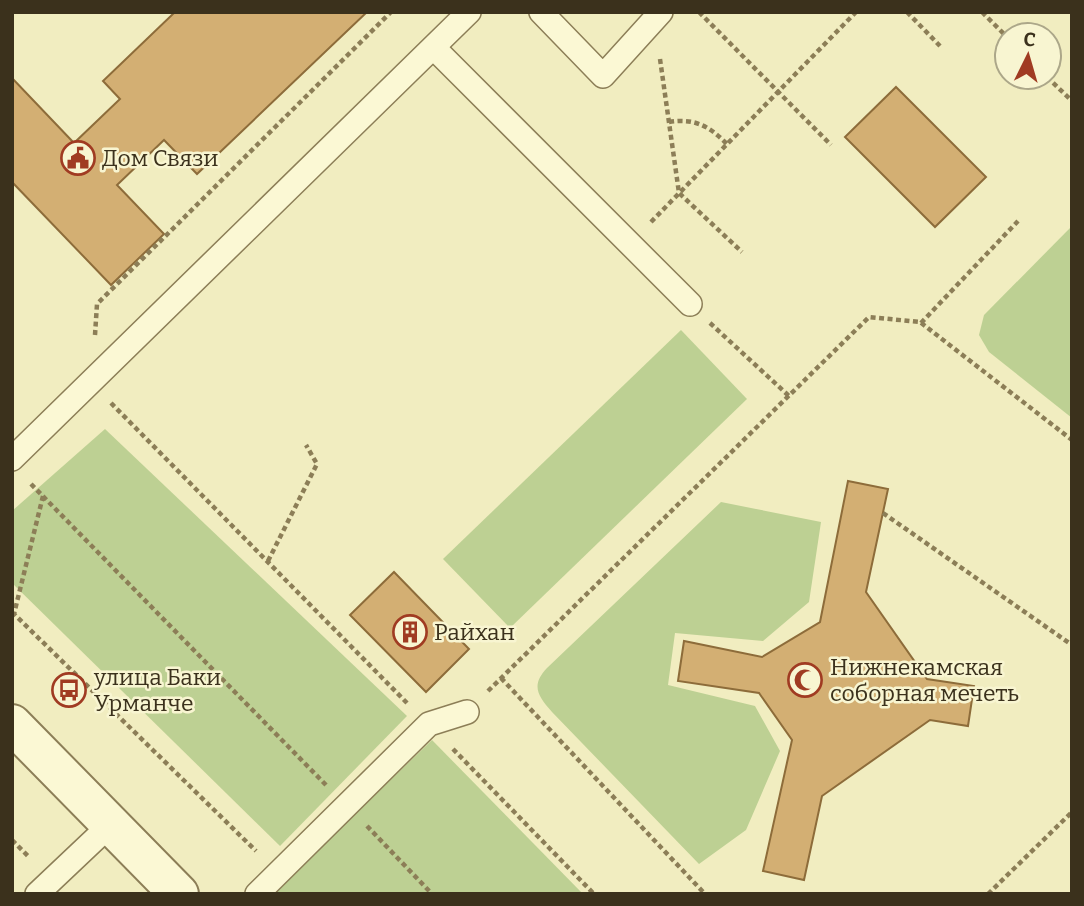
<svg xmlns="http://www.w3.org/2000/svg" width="1084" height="906" font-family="Bitter,serif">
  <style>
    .green { fill: #bdd093 }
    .building { fill: #d3af73; stroke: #8d6c3a; stroke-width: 2 }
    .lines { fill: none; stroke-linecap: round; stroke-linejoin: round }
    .service-casing { stroke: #8c7e57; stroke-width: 26 }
    .tertiary-casing { stroke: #8c7e57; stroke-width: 42 }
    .path { stroke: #8c7e57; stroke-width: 4.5; stroke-dasharray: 5 3.5; stroke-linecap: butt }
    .service { stroke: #fbf8d4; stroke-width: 23 }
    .tertiary { stroke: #fbf8d4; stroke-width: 38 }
    .labels { text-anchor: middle; stroke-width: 5; stroke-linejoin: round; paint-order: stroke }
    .poi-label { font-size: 23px; fill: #3b311c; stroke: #f8f5d1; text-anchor: start }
  </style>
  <rect width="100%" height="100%" fill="#f1edc0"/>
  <g class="green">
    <path d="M 1072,226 L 1072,418 L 989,352 L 979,335 L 984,315 Z"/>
    <path d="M 681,330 L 747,399 L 510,628 L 443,559 Z"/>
    <path d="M 105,429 L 407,716 L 280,846 L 12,583 L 12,511 Z"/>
    <path d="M 721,502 L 821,522 L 809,602 L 763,641 L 675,633 L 668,685 L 755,706 L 780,751 L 746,830 L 699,864 L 552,712 C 537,695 531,685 547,668 Z"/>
    <path d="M 432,740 L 583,894 L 275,894 L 277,889 Z"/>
  </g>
  <g class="building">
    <path d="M 175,12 L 367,12 L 197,174 L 164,140 L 117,185 L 164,234 L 111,285 L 12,182 L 12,78 L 74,143 L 120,99 L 103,81 Z"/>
    <path d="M 896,87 L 986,177 L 935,227 L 845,137 Z"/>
    <path d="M 848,481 L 888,489 L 866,592 L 927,679 L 974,686 L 968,726 L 930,720 L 822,796 L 804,880 L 763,871 L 792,740 L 759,693 L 678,681 L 684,641 L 762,657 L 820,622 Z"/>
    <path d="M 394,572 L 469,649 L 426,692 L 350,615 Z"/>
  </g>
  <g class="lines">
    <g class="service-casing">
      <g id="service">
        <path d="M 541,12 L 603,76 L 661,12"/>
        <path d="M 435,49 L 690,304"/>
        <path d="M 12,459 L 469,12"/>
        <path d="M 37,894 L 111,824"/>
        <path d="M 257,894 L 429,724 L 467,712"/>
      </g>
    </g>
    <g class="tertiary-casing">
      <path id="tertiary" d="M 12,724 L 179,894"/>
    </g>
    <g class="path">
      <path d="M 699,12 L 831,145"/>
      <path d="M 907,12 L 940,46"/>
      <path d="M 982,12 L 1007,37"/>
      <path d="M 660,59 L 679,193 L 742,252"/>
      <path d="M 1047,77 L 1072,101"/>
      <path d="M 669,122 C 695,118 709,126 727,144"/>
      <path d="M 651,222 L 856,12"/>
      <path d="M 710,323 L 789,396"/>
      <path d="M 921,323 L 1018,221"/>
      <path d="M 95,335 L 97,304 L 391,12"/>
      <path d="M 111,403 L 407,703"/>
      <path d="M 31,484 L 326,785"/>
      <path d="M 43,496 L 14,614 L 256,851"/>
      <path d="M 883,513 L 1072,645"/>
      <path d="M 268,561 L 317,464 L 306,445"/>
      <path d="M 501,678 L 705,894"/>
      <path d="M 488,691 L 869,317 L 920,322 L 1072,440"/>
      <path d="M 453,749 L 594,894"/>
      <path d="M 367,826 L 432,894"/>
      <path d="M 12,840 L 30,858"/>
      <path d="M 988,894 L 1072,812"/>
    </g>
    <use href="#service" class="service"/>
    <use href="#tertiary" class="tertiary"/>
  </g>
  <defs>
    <g id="civic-ring" transform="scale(1.75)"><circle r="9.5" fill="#f8f5d1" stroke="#a03b22" stroke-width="1.5"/><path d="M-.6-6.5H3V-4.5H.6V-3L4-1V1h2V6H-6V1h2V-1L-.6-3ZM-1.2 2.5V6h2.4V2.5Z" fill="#a03b22"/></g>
    <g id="building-ring" transform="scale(1.75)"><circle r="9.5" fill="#f8f5d1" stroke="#a03b22" stroke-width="1.5"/><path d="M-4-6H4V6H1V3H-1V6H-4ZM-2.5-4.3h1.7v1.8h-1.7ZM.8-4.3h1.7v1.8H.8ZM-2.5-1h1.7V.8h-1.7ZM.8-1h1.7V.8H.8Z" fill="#a03b22"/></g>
    <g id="mosque-ring" transform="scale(1.75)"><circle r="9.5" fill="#f8f5d1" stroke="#a03b22" stroke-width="1.5"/><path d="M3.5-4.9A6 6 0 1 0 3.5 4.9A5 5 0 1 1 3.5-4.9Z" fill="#a03b22"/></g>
    <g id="bus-ring" transform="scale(1.75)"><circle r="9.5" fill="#f8f5d1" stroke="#a03b22" stroke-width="1.5"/><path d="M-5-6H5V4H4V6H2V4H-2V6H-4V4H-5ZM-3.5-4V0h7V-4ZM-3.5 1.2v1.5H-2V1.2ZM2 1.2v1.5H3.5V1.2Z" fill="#a03b22"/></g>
  </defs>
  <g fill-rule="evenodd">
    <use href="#civic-ring" x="78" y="158"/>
    <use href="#building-ring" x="410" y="632"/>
    <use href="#mosque-ring" x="805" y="680"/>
    <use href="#bus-ring" x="69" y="690"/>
  </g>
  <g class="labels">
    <g class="poi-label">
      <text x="102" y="166">Дом Связи</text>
      <text x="434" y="640">Райхан</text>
      <text x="830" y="675">Нижнекамская<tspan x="830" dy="26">соборная мечеть</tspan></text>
      <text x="94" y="685">улица Баки<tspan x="94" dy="26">Урманче</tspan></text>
    </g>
  </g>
  <rect width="1084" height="906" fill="none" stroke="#3b311c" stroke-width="28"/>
  <g transform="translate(1028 56) rotate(5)"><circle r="33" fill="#f8f5d1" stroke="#aca789" stroke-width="2"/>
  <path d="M0-5L12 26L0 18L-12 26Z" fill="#a03b22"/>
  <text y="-10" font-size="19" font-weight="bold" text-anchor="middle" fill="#3b311c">С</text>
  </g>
</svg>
